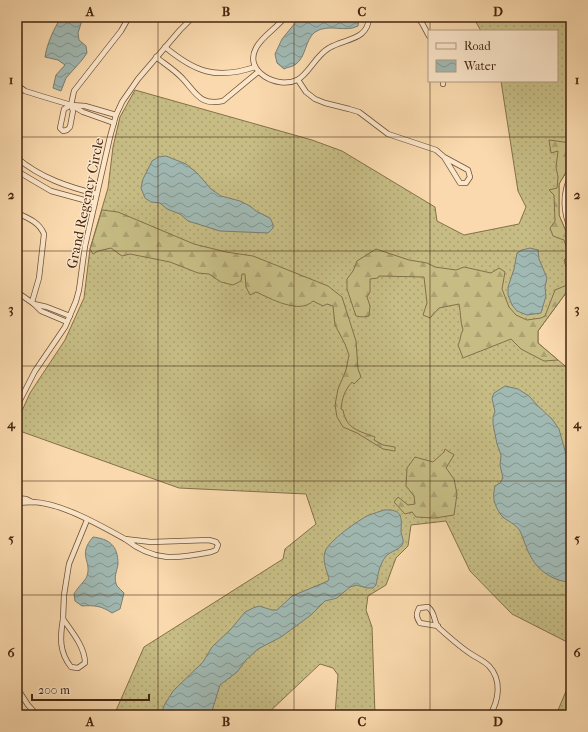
<svg xmlns="http://www.w3.org/2000/svg" width="588" height="732" font-family="'IM FELL French Canon',serif">
  <style>
    .grass { fill: url(#grass-dots); stroke: #85704a }
    .forest { fill: url(#forest-firs); stroke: #85704a }
    .water { fill: url(#water-waves); stroke: #7b7e72 }
    .lines { fill: none; stroke-linecap: round; stroke-linejoin: round }
    .street-casing { stroke: #715237; stroke-width: 6 }
    .street { stroke: #fbe6ca; stroke-width: 4.5 }
    .grid { fill: none; stroke: #442510; stroke-width: 1; stroke-opacity: 0.55 }
    .labels { text-anchor: middle; stroke-width: 3; stroke-linejoin: round; paint-order: stroke }
    .street-label { font-size: 14px; fill: #442510; stroke: #fbe6ca }
    .neatline { fill: none; stroke: #442510; stroke-width: 1.5 }
    .grid-label { font-size: 13px; text-anchor: middle; font-weight: bold; fill: #442510 }
  </style>
  <defs>
    <pattern id="grass-dots" width="8" height="8" patternUnits="userSpaceOnUse"><rect width="8" height="8" fill="#c6bc84"/><path d="M2 2h.1M6 6h.1" fill="none" stroke="#aba171" stroke-width="1.8" stroke-linecap="round"/></pattern>
    <pattern id="forest-firs" width="22" height="20" patternUnits="userSpaceOnUse"><rect width="22" height="20" fill="#c6bc84"/><path d="M5 1l3.5 6h-7zM16 11l3.5 6h-7z" fill="#aba171"/></pattern>
    <pattern id="water-waves" width="16" height="10" patternUnits="userSpaceOnUse"><rect width="16" height="10" fill="#a0b9b3"/><path d="M0 5q4-4 8 0t8 0" fill="none" stroke="#849690"/></pattern>
  </defs>
  <rect width="100%" height="100%" fill="#f9d9ad"/>
  <filter id="stains"><feTurbulence type="fractalNoise" baseFrequency=".005" numOctaves="4"/><feColorMatrix values="0 0 0 0 .2 0 0 0 0 .09 0 0 0 0 .02 0 0 0 .5 -.17"/></filter>
  <radialGradient id="worn" r=".72"><stop offset=".6" stop-color="#630" stop-opacity="0"/><stop offset="1" stop-color="#630" stop-opacity=".3"/></radialGradient>
  <g class="grass">
    <path d="M 473,17 L 571,17 L 571,164 L 559,184 L 559,215 L 571,243 L 571,286 L 538,331 L 538,343 L 571,371 L 571,644 L 512,614 L 470,571 L 446,521 L 411,525 L 408,546 L 396,558 L 386,585 L 368,596 L 366,610 L 372,627 L 375,715 L 335,715 L 338,675 L 333,668 L 320,664 L 266,715 L 114,715 L 144,647 L 283,559 L 285,549 L 316,524 L 306,494 L 179,488 L 17,430 L 17,422 L 30,393 L 65,340 L 84,298 L 90,249 L 108,188 L 113,147 L 120,117 L 135,90 L 312,140 L 342,151 L 435,207 L 437,221 L 464,235 L 519,224 L 526,207 L 518,191 L 501,81 L 557,81 L 557,31 L 481,31 Z"/>
    <path d="M 571,673 L 571,715 L 556,715 L 569,684 Z"/>
  </g>
  <g class="forest">
    <path d="M 549,140 L 571,143 L 571,164 L 559,184 L 559,215 L 571,243 L 571,264 L 566,267 L 564,260 L 569,255 L 564,240 L 553,236 L 550,228 L 555,221 L 554,195 L 549,190 L 557,188 L 558,177 L 556,167 L 558,151 L 551,153 Z"/>
    <path d="M 102,210 L 118,212 L 194,244 L 226,252 L 253,256 L 328,286 L 342,297 L 356,341 L 358,369 L 361,377 L 354,384 L 352,382 C 345,390 342,398 341,409 L 343,410 C 346,429 359,431 375,437 L 374,440 L 383,445 L 395,447 L 395,451 L 383,449 L 357,433 L 343,427 L 337,417 L 335,405 L 338,389 L 346,370 L 349,355 L 345,344 L 335,325 L 333,306 L 327,304 L 323,306 L 313,301 C 299,315 270,298 256,292 L 250,295 L 246,287 L 245,274 L 242,274 L 241,281 L 233,285 L 221,282 L 209,274 L 198,273 L 170,262 L 130,254 L 122,256 L 111,248 L 98,251 L 93,254 L 90,249 Z"/>
    <path d="M 376,249 L 409,260 L 427,263 L 435,267 L 456,270 L 464,267 L 491,273 L 499,268 L 505,272 L 502,289 L 509,307 L 516,315 L 527,320 L 541,318 L 545,316 L 555,290 L 567,285 L 571,278 L 571,286 L 538,331 L 538,343 L 558,360 L 544,361 L 521,349 L 511,339 L 463,358 L 458,345 C 461,340 460,334 463,330 C 460,321 461,313 459,304 L 439,308 L 430,318 L 423,315 L 427,303 L 424,277 L 379,276 L 378,278 L 370,279 L 370,292 L 367,297 L 370,306 L 369,316 L 363,317 L 356,316 L 347,289 L 347,279 L 353,271 L 357,261 Z"/>
    <path d="M 445,449 L 454,455 L 446,468 L 454,479 L 457,494 L 454,515 L 435,518 L 416,517 L 412,512 L 405,514 L 394,502 L 398,497 L 408,505 L 415,504 L 414,496 L 406,486 L 407,468 L 415,457 L 433,462 L 444,452 Z"/>
  </g>
  <g class="water">
    <path d="M 61,17 L 83,17 L 78,33 L 79,40 L 86,46 L 87,53 L 82,60 L 66,78 L 61,91 L 53,88 L 56,75 L 65,65 L 58,60 L 45,57 C 47,43 54,29 61,17 Z"/>
    <path d="M 300,17 L 358,17 L 359,19 L 358,26 C 345,33 329,23 315,32 C 305,40 306,57 296,64 C 293,67 287,67 284,69 L 277,63 L 275,54 L 282,39 Z"/>
    <path d="M 166,156 L 186,164 L 197,173 L 211,189 L 221,196 L 240,201 L 250,206 L 256,211 L 270,218 L 273,224 L 273,228 L 268,233 L 220,231 L 188,221 L 180,214 L 167,209 L 160,203 L 151,202 L 145,198 L 141,188 L 143,179 L 152,161 L 158,157 Z"/>
    <path d="M 530,248 L 538,250 L 539,259 L 547,278 L 545,287 L 546,296 L 541,313 L 527,315 L 517,311 L 512,305 L 508,295 L 508,287 L 514,269 L 517,253 L 522,250 Z"/>
    <path d="M 505,386 L 518,389 L 529,396 L 538,406 L 552,419 L 559,429 L 571,472 L 571,582 C 555,582 538,571 531,557 C 526,549 524,539 520,531 C 515,523 506,521 501,515 C 494,505 492,497 495,486 L 500,483 L 503,478 L 500,465 L 501,455 L 497,444 L 493,424 L 493,417 L 495,412 L 492,398 L 494,393 Z"/>
    <path d="M 384,510 C 402,509 402,516 401,531 C 401,535 404,539 403,543 C 400,550 391,551 386,556 C 379,565 378,575 376,585 L 373,588 L 367,588 L 356,585 L 350,587 L 337,598 L 325,601 L 311,615 L 281,637 L 258,649 L 246,660 L 237,672 L 220,685 L 212,711 L 208,715 L 160,715 L 165,704 L 173,691 L 203,662 L 212,647 L 231,629 L 245,612 L 253,608 L 259,606 L 272,610 L 277,610 L 292,596 L 328,581 L 329,579 C 327,571 322,561 325,552 C 327,542 360,519 369,515 C 374,513 379,512 384,510 Z"/>
    <path d="M 93,537 C 109,539 118,545 118,564 C 117,571 113,578 117,586 C 119,588 122,591 124,593 L 120,609 L 112,613 C 102,606 94,605 82,606 L 75,601 L 74,594 C 77,588 86,580 87,576 C 92,560 77,556 93,537 Z"/>
  </g>
  <g class="lines">
    <g class="street-casing">
      <g id="street">
        <path d="M 285,17 C 277,28 262,36 256,48 C 243,72 278,89 297,80 C 308,75 316,55 329,48 C 345,38 368,41 369,17"/>
        <path d="M 417,17 L 422,23 L 429,36"/>
        <path d="M 165,47 C 195,72 216,80 255,67"/>
        <path d="M 156,57 C 165,64 176,71 183,79 C 196,93 200,106 223,101 L 258,72"/>
        <path d="M 298,80 L 306,92 L 315,99 L 325,103 L 349,109 L 359,112 L 388,134 L 436,150 L 444,157 L 468,170 L 470,177 L 466,183 L 460,183 L 444,157"/>
        <path d="M 443,84 L 443,81"/>
        <path d="M 17,85 L 25,91 L 41,96 L 71,105 L 85,106 L 116,115"/>
        <path d="M 71,105 L 64,109 L 60,128 L 63,131 L 67,130 L 70,127 L 73,111 L 71,105 L 74,91 L 121,31 L 129,17"/>
        <path d="M 71,105 L 83,112 L 114,123"/>
        <path d="M 17,158 C 41,178 68,187 97,194"/>
        <path d="M 17,171 L 51,191 L 95,203"/>
        <path d="M 571,176 C 562,193 563,213 571,230"/>
        <path d="M 17,213 C 28,218 39,222 44,234 L 39,278 L 32,302"/>
        <path d="M 17,292 L 34,304 L 41,311 L 67,322"/>
        <path d="M 34,304 L 47,307 L 70,316"/>
        <path d="M 17,406 L 35,371 L 65,327 L 76,301 L 79,290 L 85,246 L 110,137 L 116,115 L 122,102 L 138,79 L 180,30 L 193,17"/>
        <path d="M 17,498 L 26,499 L 32,502"/>
        <path d="M 17,503 C 22,503 27,502 33,502 C 61,503 100,525 125,539"/>
        <path d="M 125,539 L 151,542 L 209,540 L 216,542 L 218,545 L 216,550 L 211,552 C 176,559 154,562 125,539 Z"/>
        <path d="M 63,619 C 72,632 85,647 85,663 L 78,668 L 71,667 C 59,652 60,637 63,619 Z"/>
        <path d="M 63,619 L 64,595 L 69,564 L 87,520"/>
        <path d="M 438,626 L 420,623 C 416,617 416,614 419,608 L 428,607 C 436,613 433,622 439,628 C 449,637 460,647 471,654 C 477,658 484,661 489,666 C 502,680 499,700 490,715"/>
        <path d="M 17,688 L 28,705 L 37,715"/>
      </g>
    </g>
    <use href="#street" class="street"/>
  </g>
  <path class="grid" d="M 158,17 L 158,715M 294,17 L 294,715M 430,17 L 430,31M 430,81 L 430,715M 17,137 L 571,137M 17,251 L 571,251M 17,366 L 571,366M 17,481 L 571,481M 17,595 L 571,595"/>
  <g class="labels">
    <g class="street-label">
      <text transform="translate(85 203) rotate(-78)" y="5">Grand Regency Circle</text>
    </g>
  </g>
  <rect width="588" height="732" fill="none" stroke="#f9d9ad" stroke-width="44"/>
  <rect x="428" y="30" width="130" height="52" fill="#fbe6ca" stroke="#b29980"/>
  <rect x="436" y="43" width="20" height="6" fill="#fbe6ca" stroke="#b29980"/>
  <text x="464" y="50" font-size="12" fill="#442510">Road</text>
  <rect x="436" y="60" width="20" height="12" fill="url(#water-waves)" stroke="#b29980"/>
  <text x="464" y="70" font-size="12" fill="#442510">Water</text>
  <path d="M32 694v6h117v-6" fill="none" stroke="#442510" stroke-width="2"/>
  <text x="38" y="694" font-size="12" fill="#442510" stroke="#fbe6ca" stroke-width="3" paint-order="stroke">200 m</text>
  <rect x="22" y="22" width="544" height="688" class="neatline"/>
  <g class="grid-label">
    <text x="90" y="16">A</text>
    <text x="226" y="16">B</text>
    <text x="362" y="16">C</text>
    <text x="498" y="16">D</text>
    <text x="11" y="84">1</text>
    <text x="577" y="84">1</text>
    <text x="11" y="199">2</text>
    <text x="577" y="199">2</text>
    <text x="11" y="313">3</text>
    <text x="577" y="313">3</text>
    <text x="11" y="428">4</text>
    <text x="577" y="428">4</text>
    <text x="11" y="543">5</text>
    <text x="577" y="543">5</text>
    <text x="11" y="657">6</text>
    <text x="577" y="657">6</text>
    <text x="90" y="726">A</text>
    <text x="226" y="726">B</text>
    <text x="362" y="726">C</text>
    <text x="498" y="726">D</text>
  </g>
  <rect width="100%" height="100%" filter="url(#stains)"/>
  <rect width="100%" height="100%" fill="url(#worn)"/>
</svg>
